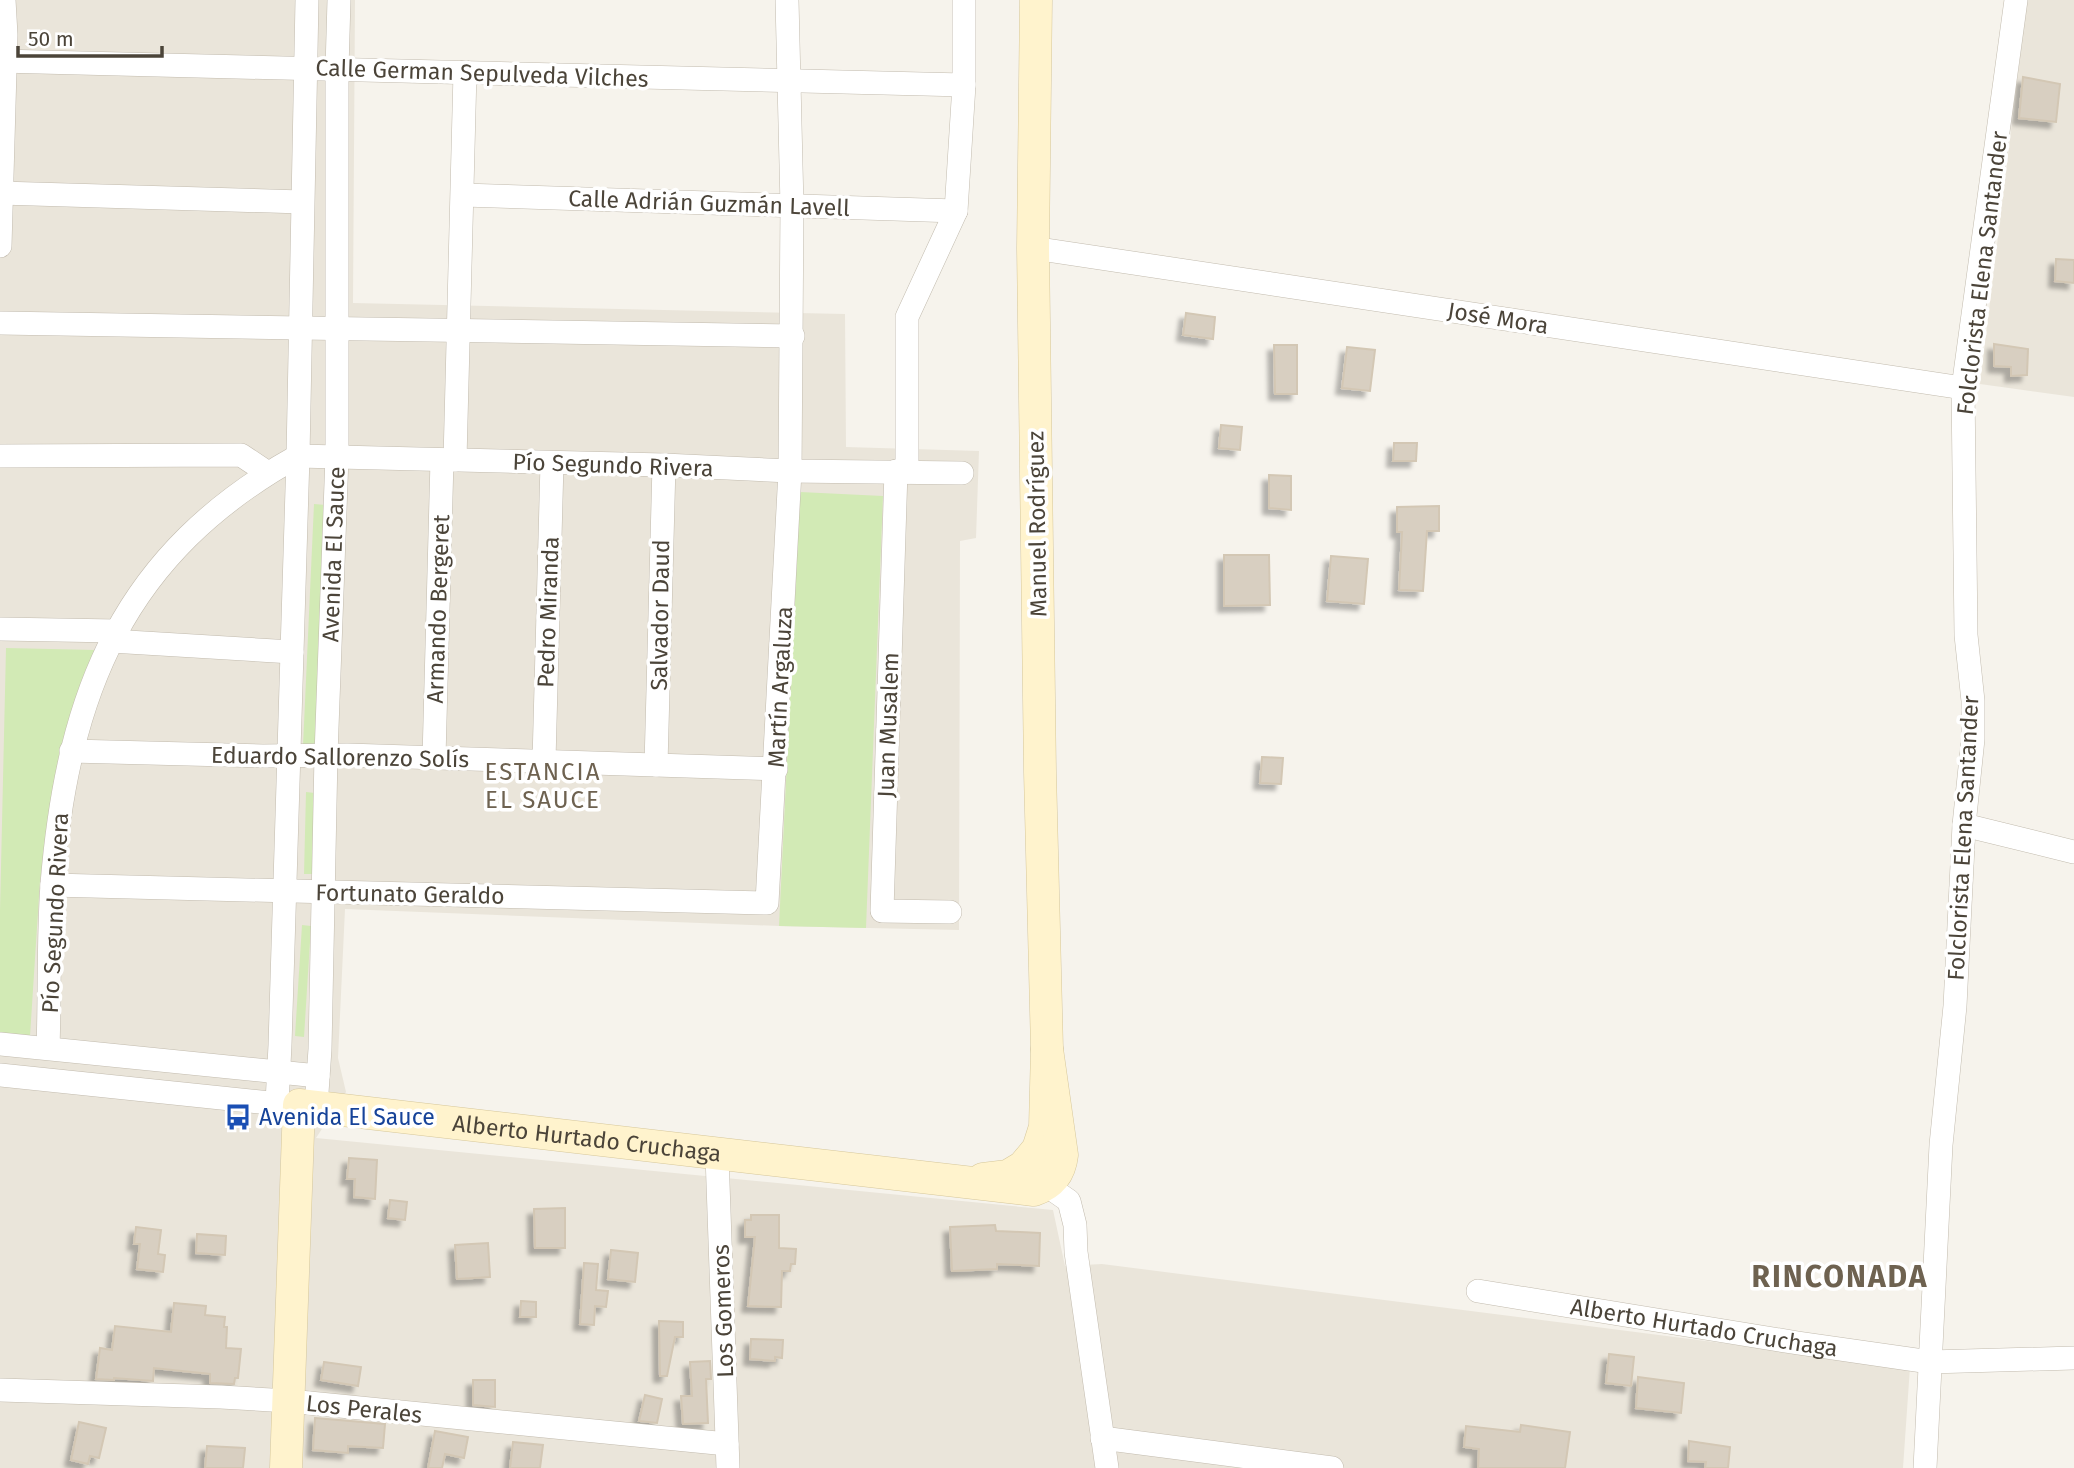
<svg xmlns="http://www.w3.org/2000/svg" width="2074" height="1468" font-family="'Fira Sans',sans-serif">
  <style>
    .residential { fill: #eae5da }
    .green { fill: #d2eab5 }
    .building { fill: #d8cfc1; stroke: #d3c7b4; stroke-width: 2; filter: url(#shadow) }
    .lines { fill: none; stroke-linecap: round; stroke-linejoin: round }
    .street-casing { stroke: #c2bbae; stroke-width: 24 }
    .secondary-casing { stroke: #d6c79b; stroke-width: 33 }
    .street { stroke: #fff; stroke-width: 23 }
    .secondary { stroke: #fff3cd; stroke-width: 32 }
    .labels { text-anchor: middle; stroke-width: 7; stroke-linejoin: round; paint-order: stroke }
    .street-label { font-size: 23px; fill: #4b4439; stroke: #fff }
    .transit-label { font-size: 23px; fill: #164399; stroke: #fff; text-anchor: start }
    .neighbourhood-label { font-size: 24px; letter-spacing: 2px; fill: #6e6250; stroke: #fff }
    .district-label { font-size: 30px; font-weight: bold; letter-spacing: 2px; fill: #6e6250; stroke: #fff }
  </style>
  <defs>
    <filter id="shadow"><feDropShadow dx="-6" dy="6" stdDeviation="2" flood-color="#0004"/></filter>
  </defs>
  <rect width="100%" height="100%" fill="#f6f3ec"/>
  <g class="residential">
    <path d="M 0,0 L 355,0 L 353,303 L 845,314 L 846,447 L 979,451 L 976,538 L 960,541 L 959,930 L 779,926 L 345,909 L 338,1058 L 346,1092 L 316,1138 L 1053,1210 L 1065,1266 L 1102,1264 L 1910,1367 L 1903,1468 L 0,1468 Z"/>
    <path d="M 2027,0 L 2074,0 L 2074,397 L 1980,384 Z"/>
  </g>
  <g class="green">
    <path d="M 800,492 L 883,496 L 866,928 L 779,926 Z"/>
    <path d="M 314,504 L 326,505 L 316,747 L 303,746 Z"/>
    <path d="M 6,648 L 96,650 L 71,721 L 50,816 L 40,881 L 30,1036 L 0,1033 L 0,911 Z"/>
    <path d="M 306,792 L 315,793 L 313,874 L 304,874 Z"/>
    <path d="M 302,925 L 311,926 L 304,1037 L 295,1036 Z"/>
  </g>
  <g class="building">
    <path d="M 2023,77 L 2060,84 L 2056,122 L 2019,118 Z"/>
    <path d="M 2056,259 L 2074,260 L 2074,283 L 2055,281 Z"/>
    <path d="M 1186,313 L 1215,317 L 1213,339 L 1183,335 Z"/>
    <path d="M 1994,344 L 2028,349 L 2027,375 L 2011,376 L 2011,367 L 1994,366 Z"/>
    <path d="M 1274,345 L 1297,345 L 1297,394 L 1275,394 Z"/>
    <path d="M 1347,347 L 1375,350 L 1370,391 L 1342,388 Z"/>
    <path d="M 1221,425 L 1242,427 L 1240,450 L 1219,448 Z"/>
    <path d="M 1394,443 L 1417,443 L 1416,461 L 1393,461 Z"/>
    <path d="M 1269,475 L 1291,476 L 1291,510 L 1269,508 Z"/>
    <path d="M 1439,506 L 1439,531 L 1427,531 L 1423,591 L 1399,590 L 1402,532 L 1397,532 L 1397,507 Z"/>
    <path d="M 1224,555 L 1269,555 L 1270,605 L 1224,606 Z"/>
    <path d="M 1331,556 L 1368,559 L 1364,604 L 1327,601 Z"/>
    <path d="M 1262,757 L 1283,758 L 1281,784 L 1260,783 Z"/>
    <path d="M 349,1158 L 377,1160 L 375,1199 L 354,1197 L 355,1179 L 347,1179 Z"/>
    <path d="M 390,1200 L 407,1202 L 405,1220 L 388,1218 Z"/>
    <path d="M 565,1208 L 565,1248 L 535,1248 L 534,1209 Z"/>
    <path d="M 751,1215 L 779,1215 L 779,1248 L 796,1249 L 795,1264 L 791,1264 L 790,1271 L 782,1271 L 781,1307 L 748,1306 L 755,1237 L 745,1237 L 745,1220 L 751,1220 Z"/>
    <path d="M 995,1225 L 996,1231 L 1040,1233 L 1039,1266 L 997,1264 L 997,1269 L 952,1271 L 950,1227 Z"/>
    <path d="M 136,1227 L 161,1230 L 158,1254 L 165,1255 L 163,1272 L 137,1269 L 140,1244 L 134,1244 Z"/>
    <path d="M 197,1234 L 226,1236 L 225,1255 L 196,1253 Z"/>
    <path d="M 488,1243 L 490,1277 L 457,1279 L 455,1245 Z"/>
    <path d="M 611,1250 L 638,1253 L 635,1282 L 608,1279 Z"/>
    <path d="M 584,1263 L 598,1264 L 596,1290 L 608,1291 L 606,1307 L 595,1306 L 594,1325 L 580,1324 Z"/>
    <path d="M 521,1301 L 536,1302 L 536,1317 L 520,1317 Z"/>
    <path d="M 174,1303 L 206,1306 L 205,1315 L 225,1317 L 224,1327 L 227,1327 L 226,1348 L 241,1349 L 238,1378 L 235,1378 L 234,1384 L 210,1383 L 210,1374 L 154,1368 L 153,1381 L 114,1378 L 114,1380 L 96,1379 L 100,1348 L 112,1350 L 115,1326 L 171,1332 Z"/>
    <path d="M 659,1321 L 683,1322 L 683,1337 L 675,1337 L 667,1376 L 660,1376 Z"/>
    <path d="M 751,1339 L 783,1340 L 782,1358 L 775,1357 L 775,1361 L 750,1359 Z"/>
    <path d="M 1609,1354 L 1634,1357 L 1631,1386 L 1606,1383 Z"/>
    <path d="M 710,1361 L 711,1379 L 706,1379 L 708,1423 L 683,1424 L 681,1396 L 692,1396 L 690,1362 Z"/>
    <path d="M 324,1362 L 361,1367 L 358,1386 L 321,1380 Z"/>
    <path d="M 1638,1377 L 1684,1383 L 1681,1413 L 1636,1408 Z"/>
    <path d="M 473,1380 L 495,1380 L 495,1407 L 473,1405 Z"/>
    <path d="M 645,1395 L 662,1399 L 657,1423 L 639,1421 Z"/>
    <path d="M 315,1418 L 385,1424 L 383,1448 L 348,1446 L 348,1453 L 313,1450 Z"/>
    <path d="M 79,1422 L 106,1428 L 99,1458 L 90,1456 L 88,1464 L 71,1460 Z"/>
    <path d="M 1521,1425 L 1570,1432 L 1565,1468 L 1478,1468 L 1479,1449 L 1464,1447 L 1466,1426 L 1520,1432 Z"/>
    <path d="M 435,1431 L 468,1437 L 464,1458 L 445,1454 L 442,1468 L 428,1468 Z"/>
    <path d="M 1689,1441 L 1730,1447 L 1728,1468 L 1705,1468 L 1706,1462 L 1688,1461 Z"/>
    <path d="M 513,1442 L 543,1445 L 540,1468 L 510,1468 Z"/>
    <path d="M 207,1446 L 245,1448 L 243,1468 L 205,1468 Z"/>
  </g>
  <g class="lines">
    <g class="street-casing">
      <g id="street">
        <path d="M 0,61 L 964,85"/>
        <path d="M 0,193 L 302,202"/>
        <path d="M 463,195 L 956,211"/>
        <path d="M 0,246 L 6,35 L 4,0"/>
        <path d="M 1033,248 L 1963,388"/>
        <path d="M 0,323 L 793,336"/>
        <path d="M 0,456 L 241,455 L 268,473"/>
        <path d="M 455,460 L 465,72"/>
        <path d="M 896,471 L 882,911 L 950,912"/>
        <path d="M 907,472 L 907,317 L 956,211 L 964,85 L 964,0"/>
        <path d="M 0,629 L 116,631"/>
        <path d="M 111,641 L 292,652"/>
        <path d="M 71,751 L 263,756 L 347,755 L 776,769"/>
        <path d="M 434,758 L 442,460"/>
        <path d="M 544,761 L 552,463"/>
        <path d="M 656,765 L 664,465"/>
        <path d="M 1964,825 L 2074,852"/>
        <path d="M 52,885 L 767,903 L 790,471 L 792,206 L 787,0"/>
        <path d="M 0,1044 L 318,1076"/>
        <path d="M 48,1048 C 50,993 48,938 52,884 C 68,691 123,553 298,456 L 664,465 L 790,471 L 962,473"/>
        <path d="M 0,1075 L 289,1105"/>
        <path d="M 277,1103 L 280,1045 L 298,456 L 307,0"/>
        <path id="s1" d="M 316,1107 L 320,1049 L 326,755 L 337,456 L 337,69 L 339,0"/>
        <path d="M 717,1155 L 728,1468"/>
        <path d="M 1046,1185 L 1069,1201 L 1075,1225 L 1076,1252 L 1107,1468"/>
        <path id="s2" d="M 1478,1291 L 1798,1343 L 1930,1362 L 2074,1358"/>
        <path d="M 0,1390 L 221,1397 L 289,1401 L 727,1444"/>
        <path d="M 1102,1438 L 1332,1468"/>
        <path d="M 1925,1468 L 1941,1145 L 1955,1006 L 1964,825 L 1973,739 L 1973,701 L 1966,635 L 1963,388 L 2016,0"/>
      </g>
    </g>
    <g class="secondary-casing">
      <g id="secondary">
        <path d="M 983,1179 L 1008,1176 L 1023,1167 L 1038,1149 L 1045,1127 L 1047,1049 L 1040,772 L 1033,248 L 1036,0"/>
        <path id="s3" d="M 286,1468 L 299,1105 L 1034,1190 C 1051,1184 1060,1173 1062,1155 L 1047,1049"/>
      </g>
    </g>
    <use href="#street" class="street"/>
    <use href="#secondary" class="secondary"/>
  </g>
  <defs>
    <g id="bus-bare" transform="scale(2.1)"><path d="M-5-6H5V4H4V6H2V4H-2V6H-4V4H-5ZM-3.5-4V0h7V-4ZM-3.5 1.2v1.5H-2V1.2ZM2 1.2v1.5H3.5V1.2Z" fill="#1a4fb4" stroke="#fff" stroke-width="2.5" paint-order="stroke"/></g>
  </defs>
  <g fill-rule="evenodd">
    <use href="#bus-bare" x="238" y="1117"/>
  </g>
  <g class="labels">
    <g class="street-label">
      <text transform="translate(482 73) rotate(2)" y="8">Calle German Sepulveda Vilches</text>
      <text transform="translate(709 203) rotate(2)" y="8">Calle Adrián Guzmán Lavell</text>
      <text transform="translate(1982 273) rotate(-83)" y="8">Folclorista Elena Santander</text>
      <text transform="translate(1498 318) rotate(9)" y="8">José Mora</text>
      <text transform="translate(613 465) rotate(2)" y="8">Pío Segundo Rivera</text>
      <text transform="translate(1037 524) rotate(-91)" y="8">Manuel Rodríguez</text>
      <text dy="8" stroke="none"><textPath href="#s1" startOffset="553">Avenida El Sauce</textPath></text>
      <text transform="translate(438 609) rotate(-88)" y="8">Armando Bergeret</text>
      <text transform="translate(548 612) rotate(-88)" y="8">Pedro Miranda</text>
      <text transform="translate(660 615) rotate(-89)" y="8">Salvador Daud</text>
      <text transform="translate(780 687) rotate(-87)" y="8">Martín Argaluza</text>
      <text transform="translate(888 725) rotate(-88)" y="8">Juan Musalem</text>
      <text transform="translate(340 757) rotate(1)" y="8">Eduardo Sallorenzo Solís</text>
      <text transform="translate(1963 838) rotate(-87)" y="8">Folclorista Elena Santander</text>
      <text transform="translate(410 894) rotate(1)" y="8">Fortunato Geraldo</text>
      <text transform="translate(55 913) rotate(-87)" y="8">Pío Segundo Rivera</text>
      <text dy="8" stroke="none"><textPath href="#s3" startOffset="653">Alberto Hurtado Cruchaga</textPath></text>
      <text transform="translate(723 1311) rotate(-92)" y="8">Los Gomeros</text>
      <text dy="8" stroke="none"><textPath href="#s2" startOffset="229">Alberto Hurtado Cruchaga</textPath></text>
      <text transform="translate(364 1409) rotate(6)" y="8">Los Perales</text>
    </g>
    <g class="transit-label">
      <text x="259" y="1125">Avenida El Sauce</text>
    </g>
    <g class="neighbourhood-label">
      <text x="543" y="780">ESTANCIA<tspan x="543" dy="28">EL SAUCE</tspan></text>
    </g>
    <g class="district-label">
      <text x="1840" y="1287">RINCONADA</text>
    </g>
  </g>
  <path d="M18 46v10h144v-10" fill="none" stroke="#4b4439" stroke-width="3.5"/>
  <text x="28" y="46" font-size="21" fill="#4b4439" stroke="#ffffff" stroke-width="5" paint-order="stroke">50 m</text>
</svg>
